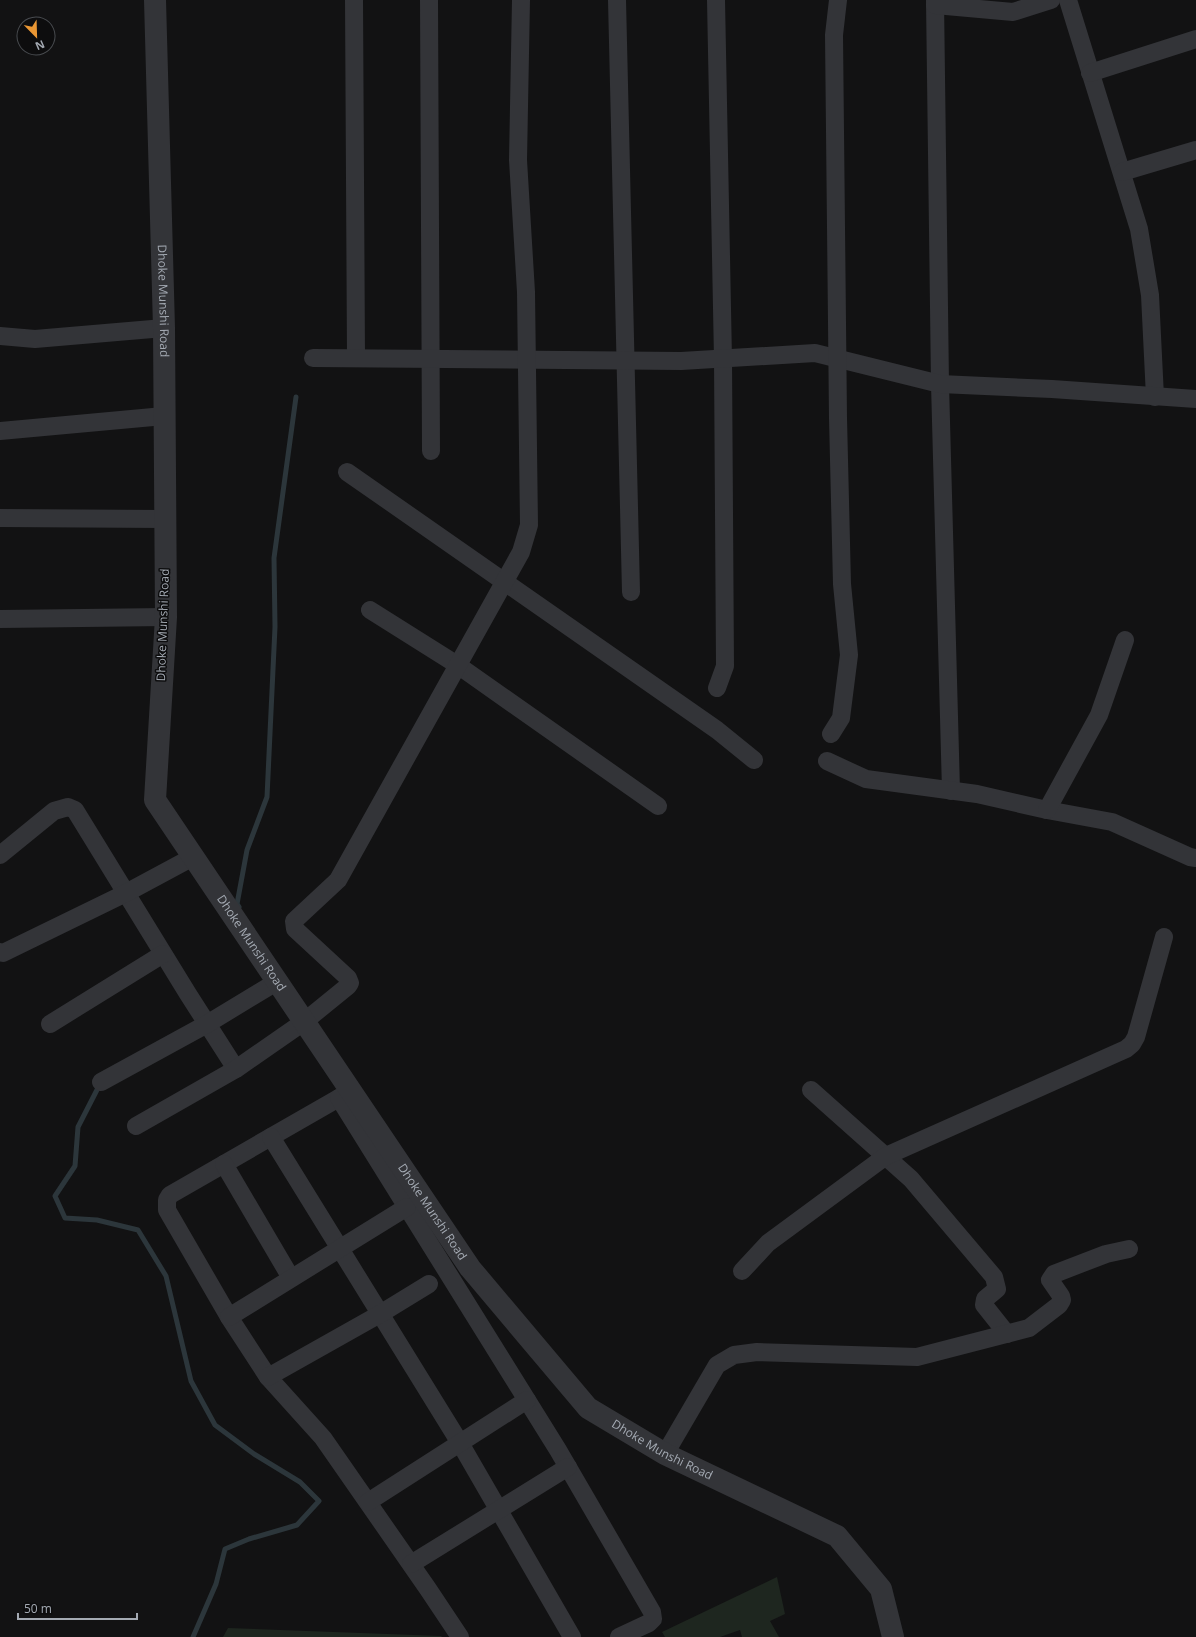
<svg xmlns="http://www.w3.org/2000/svg" width="1196" height="1637" font-family="'Open Sans',sans-serif">
  <style>
    .green { fill: #1e261f }
    .lines { fill: none; stroke-linecap: round; stroke-linejoin: round }
    .stream { stroke: #2c363b; stroke-width: 5 }
    .minor { stroke: #333438; stroke-width: 18 }
    .tertiary { stroke: #333438; stroke-width: 22 }
    .labels { text-anchor: middle; stroke-width: 3; stroke-linejoin: round; paint-order: stroke }
    .street-label { font-size: 12px; fill: #a4aab3; stroke: #0d0d0e }
  </style>
  <rect width="100%" height="100%" fill="#121213"/>
  <g class="green">
    <path d="M 777,1577 L 785,1614 L 770,1621 L 779,1637 L 742,1637 L 740,1630 L 720,1637 L 665,1637 L 662,1632 Z"/>
    <path d="M 228,1628 L 441,1636 L 442,1637 L 223,1637 Z"/>
  </g>
  <g class="lines">
    <g class="stream">
      <path d="M 239,907 L 237,904 L 247,850 L 267,797 L 275,627 L 274,558 L 296,397"/>
      <path d="M 100,1084 L 78,1127 L 75,1166 L 55,1196 L 65,1218 L 97,1220 L 138,1230 L 166,1276 L 191,1381 L 215,1425 L 254,1454 L 300,1482 L 319,1501 L 297,1525 L 249,1539 L 225,1549 L 216,1584 L 193,1637"/>
    </g>
    <g class="minor">
      <path d="M 354,0 L 356,358"/>
      <path d="M 429,0 L 431,451"/>
      <path d="M 617,0 L 631,592"/>
      <path d="M 716,0 L 723,359 L 725,666 L 717,688"/>
      <path d="M 935,0 L 940,384 L 951,791"/>
      <path d="M 1068,0 L 1139,229 L 1150,295 L 1155,397"/>
      <path d="M 935,5 L 1013,12 L 1051,0"/>
      <path d="M 1090,73 L 1196,39"/>
      <path d="M 1122,172 L 1196,150"/>
      <path d="M 0,336 L 35,339 L 164,328"/>
      <path d="M 313,358 L 681,361 L 815,353 L 940,384 L 1052,389 L 1196,399"/>
      <path d="M 0,431 L 164,416"/>
      <path d="M 347,472 L 717,730 L 754,760"/>
      <path d="M 0,518 L 165,519"/>
      <path d="M 370,610 L 459,666 L 658,806"/>
      <path d="M 0,619 L 166,617"/>
      <path d="M 831,734 L 841,718 L 849,655 L 842,584 L 838,418 L 834,35 L 838,0"/>
      <path d="M 827,761 L 866,779 L 977,794 L 1047,810 L 1112,822 L 1190,857 L 1196,858"/>
      <path d="M 1047,810 L 1099,715 L 1125,640"/>
      <path d="M 0,855 L 54,811 L 68,807 L 75,810 L 188,994 L 236,1069"/>
      <path d="M 0,952 L 3,953 L 126,893 L 193,857"/>
      <path d="M 50,1024 L 163,954"/>
      <path d="M 101,1082 L 207,1024 L 278,981"/>
      <path d="M 811,1090 L 911,1179 L 994,1277 L 997,1289 L 985,1299 L 984,1305 L 1007,1334"/>
      <path d="M 351,1091 L 170,1195 L 167,1200 L 167,1210 L 229,1317 L 268,1377 L 323,1438 L 428,1589 L 460,1637"/>
      <path d="M 339,1098 L 558,1450 L 652,1612 L 653,1619 L 649,1623 L 619,1637"/>
      <path d="M 136,1126 L 236,1069 L 305,1021 L 348,986 L 350,983 L 348,978 L 295,929 L 294,921 L 338,880 L 521,552 L 529,525 L 526,292 L 518,160 L 521,0"/>
      <path d="M 271,1137 L 460,1443 L 572,1637"/>
      <path d="M 224,1164 L 291,1278"/>
      <path d="M 742,1271 L 768,1243 L 886,1156 L 1126,1049 L 1132,1044 L 1136,1037 L 1164,937"/>
      <path d="M 229,1317 L 407,1207"/>
      <path d="M 268,1377 L 380,1314 L 429,1284"/>
      <path d="M 665,1454 L 717,1365 L 734,1355 L 757,1352 L 917,1357 L 1029,1328 L 1059,1305 L 1062,1300 L 1061,1296 L 1050,1280 L 1054,1274 L 1106,1254 L 1129,1249"/>
      <path d="M 368,1502 L 527,1400"/>
      <path d="M 411,1564 L 568,1467"/>
    </g>
    <path class="tertiary" id="s1" d="M 155,0 L 164,328 L 166,617 L 155,800 L 470,1268 L 588,1408 L 665,1454 L 837,1536 L 881,1589 L 893,1637"/>
  </g>
  <g class="labels">
    <g class="street-label">
      <text dy="4" stroke="none"><textPath href="#s1" startOffset="301">Dhoke Munshi Road</textPath></text>
      <text transform="translate(163 625) rotate(-88)" y="4">Dhoke Munshi Road</text>
      <text dy="4" stroke="none"><textPath href="#s1" startOffset="973">Dhoke Munshi Road</textPath></text>
      <text dy="4" stroke="none"><textPath href="#s1" startOffset="1297">Dhoke Munshi Road</textPath></text>
      <text dy="4" stroke="none"><textPath href="#s1" startOffset="1633">Dhoke Munshi Road</textPath></text>
    </g>
  </g>
  <g transform="translate(36 36) rotate(157)"><circle r="19" fill="#0d0d0e" stroke="#494c50"/>
  <path d="M0-3L7 15L0 10L-7 15Z" fill="#ea9734"/>
  <text y="-6" font-size="11" font-weight="bold" text-anchor="middle" fill="#a4aab3">N</text>
  </g>
  <path d="M18 1613v6h119v-6" fill="none" stroke="#a4aab3" stroke-width="2"/>
  <text x="24" y="1613" font-size="12" fill="#a4aab3" stroke="#0d0d0e" stroke-width="3" paint-order="stroke">50 m</text>
</svg>
